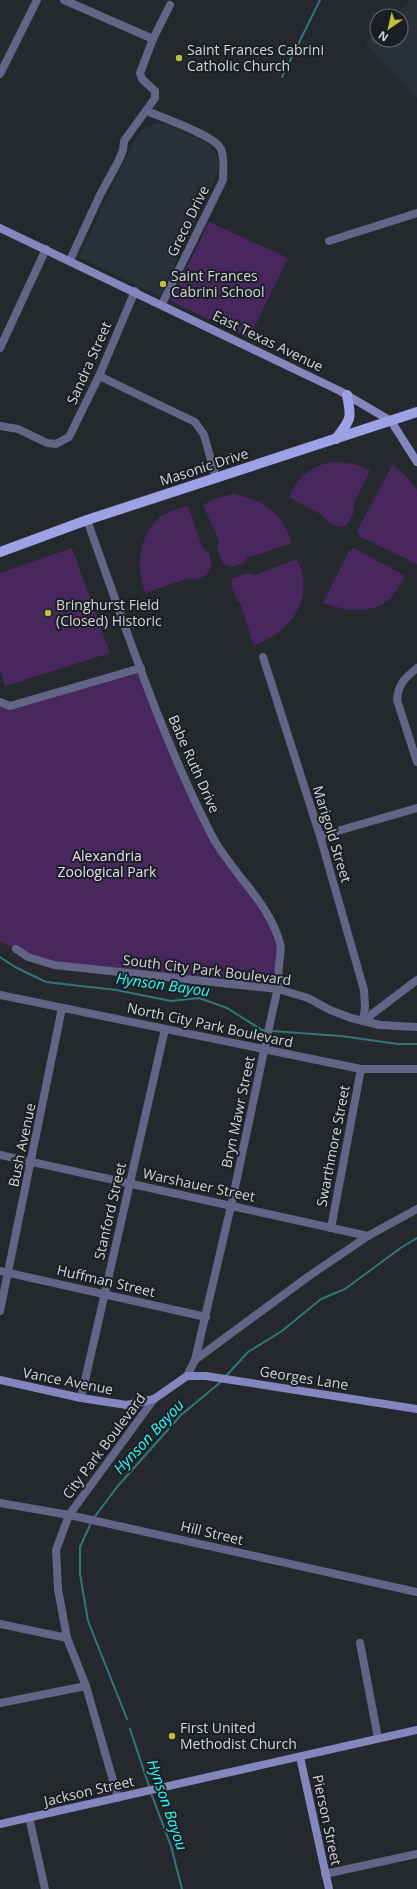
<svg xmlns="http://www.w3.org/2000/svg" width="417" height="1889" font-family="'Open Sans',sans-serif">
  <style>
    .built { fill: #29323b }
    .green { fill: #48265e }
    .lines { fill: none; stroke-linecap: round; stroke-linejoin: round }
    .stream { stroke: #307877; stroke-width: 2 }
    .street { stroke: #636587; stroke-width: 8 }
    .secondary { stroke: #8487bd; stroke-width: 8 }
    .primary { stroke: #9da1e6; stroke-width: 10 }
    .poi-dot { fill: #c1bd40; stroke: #1b1f24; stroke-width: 1.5 }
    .labels { text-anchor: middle; stroke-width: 4; stroke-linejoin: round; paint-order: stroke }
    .poi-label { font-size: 14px; fill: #d4d6d9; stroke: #1b1f24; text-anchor: start }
    .street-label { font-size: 14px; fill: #d4d6d9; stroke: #1b1f24 }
    .park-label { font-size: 14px; fill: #e8ddf1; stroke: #1b1f24 }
    .water-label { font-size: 15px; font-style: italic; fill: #2afcfb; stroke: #1b1f24 }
  </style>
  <rect width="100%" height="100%" fill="#25292e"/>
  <g class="built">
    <path d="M 411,0 L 417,0 L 417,98 L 365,43 L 377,32 L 377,40 L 401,40 L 401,16 L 394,16 Z"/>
    <path d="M 159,123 L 167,124 L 209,145 L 217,155 L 219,169 L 160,296 L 79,257 L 135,140 L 144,128 Z"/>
  </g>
  <g class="green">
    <path d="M 209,222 L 288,258 L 249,338 L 170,301 Z"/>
    <path d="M 332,462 C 347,462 357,464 370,470 L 353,505 L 354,512 L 346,526 C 336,528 327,523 322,515 L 289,497 C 298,477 311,466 332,462 Z"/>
    <path d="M 393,464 L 408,478 L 417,489 L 417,564 L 361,537 L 357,531 Z"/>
    <path d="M 233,494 C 265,501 281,511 292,543 L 247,558 L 244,563 L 230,567 L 223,564 L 217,550 L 219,541 L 203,505 L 214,499 Z"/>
    <path d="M 188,506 L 203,549 L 209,553 L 212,567 C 206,576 200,581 189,578 L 145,593 C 137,568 137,537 159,518 C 168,511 178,509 188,506 Z"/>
    <path d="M 72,548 L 110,653 L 5,686 L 0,670 L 0,573 Z"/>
    <path d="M 354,548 L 405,576 C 401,582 398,590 393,595 C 376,616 345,611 323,603 L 349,551 Z"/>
    <path d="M 297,559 C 299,565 302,572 303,578 C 308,611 282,635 254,646 L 240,603 L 237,601 L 231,585 L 233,578 L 249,573 L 255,575 Z"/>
    <path d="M 140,668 L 211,835 L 260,903 L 280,946 L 275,991 L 90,970 L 28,956 L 0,941 L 0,702 L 5,705 Z"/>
  </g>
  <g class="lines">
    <g class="stream">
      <path d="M 282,77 L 320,0"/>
      <path d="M 0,957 L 15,967 L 46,982 L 116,990 L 171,1001 L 199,998 L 227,1008 L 262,1030 L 267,1031"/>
      <path d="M 271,1031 L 341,1036 L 398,1044 L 417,1044"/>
      <path d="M 226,1376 L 248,1352 L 282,1331 L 321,1299 L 345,1289 L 402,1247 L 417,1238"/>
      <path d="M 93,1519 L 117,1487 L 181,1415 L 222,1381"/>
      <path d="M 91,1523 L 80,1547 L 80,1574 L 88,1621 L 127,1719"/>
      <path d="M 130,1729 L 150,1789"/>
      <path d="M 151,1793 L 171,1846 L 182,1889"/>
    </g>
    <g class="street">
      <path d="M 64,0 L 153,39"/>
      <path d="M 0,74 L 37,0"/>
      <path d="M 147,111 C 161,117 216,136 221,149 C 225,159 223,169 223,180 L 162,304"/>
      <path d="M 329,241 L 417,213"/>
      <path d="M 70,260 L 100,195 L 119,160 L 123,150 L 124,141 L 155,98 L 155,91 L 142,79 L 140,73 L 153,39 L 170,5"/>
      <path d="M 0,348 L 46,249"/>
      <path d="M 99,376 L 195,422 L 204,435 L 216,478"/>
      <path d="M 0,426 L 18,429 L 47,443 L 56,444 L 69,437 L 99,376 L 135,291"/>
      <path d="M 87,520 C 125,626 160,734 211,834 C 231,873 268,900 280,943 C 282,950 280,958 279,964 C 278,982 278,991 273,1009 L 231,1206 L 195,1360"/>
      <path d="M 263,657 L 320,836 L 364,990 L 365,1007 L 363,1021"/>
      <path d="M 417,668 C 405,678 398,684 397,700 L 417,762"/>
      <path d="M 0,702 L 10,706 L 141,668"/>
      <path d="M 320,836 L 417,808"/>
      <path d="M 16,949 L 28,957 L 54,965 L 278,989 L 308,998 L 330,1010 L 351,1018 L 380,1025 L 417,1027"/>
      <path d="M 0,995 L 361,1069 L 417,1069"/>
      <path d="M 363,1021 L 417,980"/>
      <path d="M 0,1155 L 368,1236"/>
      <path d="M 331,1228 L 361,1069"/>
      <path d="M 0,1271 L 206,1317"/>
      <path d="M 0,1311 L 62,1008"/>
      <path d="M 187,1376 L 195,1360 L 309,1276 L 368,1236 L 417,1209"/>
      <path d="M 81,1398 L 165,1029"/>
      <path d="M 0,1503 L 69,1515 L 417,1592"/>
      <path d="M 0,1624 L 67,1638"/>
      <path d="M 360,1643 L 378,1738"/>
      <path d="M 0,1703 L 86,1686"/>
      <path d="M 118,1798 L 86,1686 L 67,1638 L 58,1589 L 56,1550 L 69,1515 L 154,1399"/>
      <path d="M 29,1817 L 45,1889"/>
      <path d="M 325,1874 L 417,1854"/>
    </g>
    <g class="secondary">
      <path d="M 0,228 L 340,391 L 391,421 L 417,462"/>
      <path d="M 0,1380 L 81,1398 L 127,1405 L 154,1399 L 187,1376 L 206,1376 L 417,1409"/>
      <path d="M 300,1757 L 329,1889"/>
      <path d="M 0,1824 L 417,1730"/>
    </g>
    <g class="primary">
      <path d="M 336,439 C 351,418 352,420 347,395"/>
      <path d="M 0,552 L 87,520 L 417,412"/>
    </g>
  </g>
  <g class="poi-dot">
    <circle cx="179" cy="58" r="4"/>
    <circle cx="163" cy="284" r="4"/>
    <circle cx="48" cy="613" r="4"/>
    <circle cx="172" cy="1736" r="4"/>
  </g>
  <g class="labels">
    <g class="poi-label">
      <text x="187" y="55">Saint Frances Cabrini<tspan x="187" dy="16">Catholic Church</tspan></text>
      <text x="171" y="281">Saint Frances<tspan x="171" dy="16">Cabrini School</tspan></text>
      <text x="56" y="610">Bringhurst Field<tspan x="56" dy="16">(Closed) Historic</tspan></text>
      <text x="180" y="1733">First United<tspan x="180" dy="16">Methodist Church</tspan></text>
    </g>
    <g class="street-label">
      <text transform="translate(188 221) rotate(-64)" y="5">Greco Drive</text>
      <text transform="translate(268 341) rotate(26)" y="5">East Texas Avenue</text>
      <text transform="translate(89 363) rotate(-66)" y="5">Sandra Street</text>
      <text transform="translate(204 467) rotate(-18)" y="5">Masonic Drive</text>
      <text transform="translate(194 764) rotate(66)" y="5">Babe Ruth Drive</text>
      <text transform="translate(332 834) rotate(73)" y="5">Marigold Street</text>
      <text transform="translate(207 970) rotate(7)" y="5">South City Park Boulevard</text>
      <text transform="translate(210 1025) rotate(12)" y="5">North City Park Boulevard</text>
      <text transform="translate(238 1112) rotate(-78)" y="5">Bryn Mawr Street</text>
      <text transform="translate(22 1145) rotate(-78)" y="5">Bush Avenue</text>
      <text transform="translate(333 1146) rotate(-79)" y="5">Swarthmore Street</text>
      <text transform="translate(199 1185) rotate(12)" y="5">Warshauer Street</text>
      <text transform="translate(110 1211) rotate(-77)" y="5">Stanford Street</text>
      <text transform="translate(106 1281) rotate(13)" y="5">Huffman Street</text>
      <text transform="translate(304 1378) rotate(9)" y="5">Georges Lane</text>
      <text transform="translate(68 1381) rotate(11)" y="5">Vance Avenue</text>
      <text transform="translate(104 1446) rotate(-53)" y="5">City Park Boulevard</text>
      <text transform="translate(212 1533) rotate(13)" y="5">Hill Street</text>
      <text transform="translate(89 1791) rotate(-13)" y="5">Jackson Street</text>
      <text transform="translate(327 1820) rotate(78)" y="5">Pierson Street</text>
    </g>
    <g class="park-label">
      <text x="107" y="861">Alexandria<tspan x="107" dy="16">Zoological Park</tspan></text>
    </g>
    <g class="water-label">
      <text transform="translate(163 985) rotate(8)" y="5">Hynson Bayou</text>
      <text transform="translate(149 1437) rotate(-47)" y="5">Hynson Bayou</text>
      <text transform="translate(167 1805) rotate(71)" y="5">Hynson Bayou</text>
    </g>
  </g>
  <g transform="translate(389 28) rotate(214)"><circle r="19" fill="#1b1f24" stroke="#65686c"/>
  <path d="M0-3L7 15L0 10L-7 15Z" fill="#c1bd40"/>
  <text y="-6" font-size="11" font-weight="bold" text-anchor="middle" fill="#d4d6d9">N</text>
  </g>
</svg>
